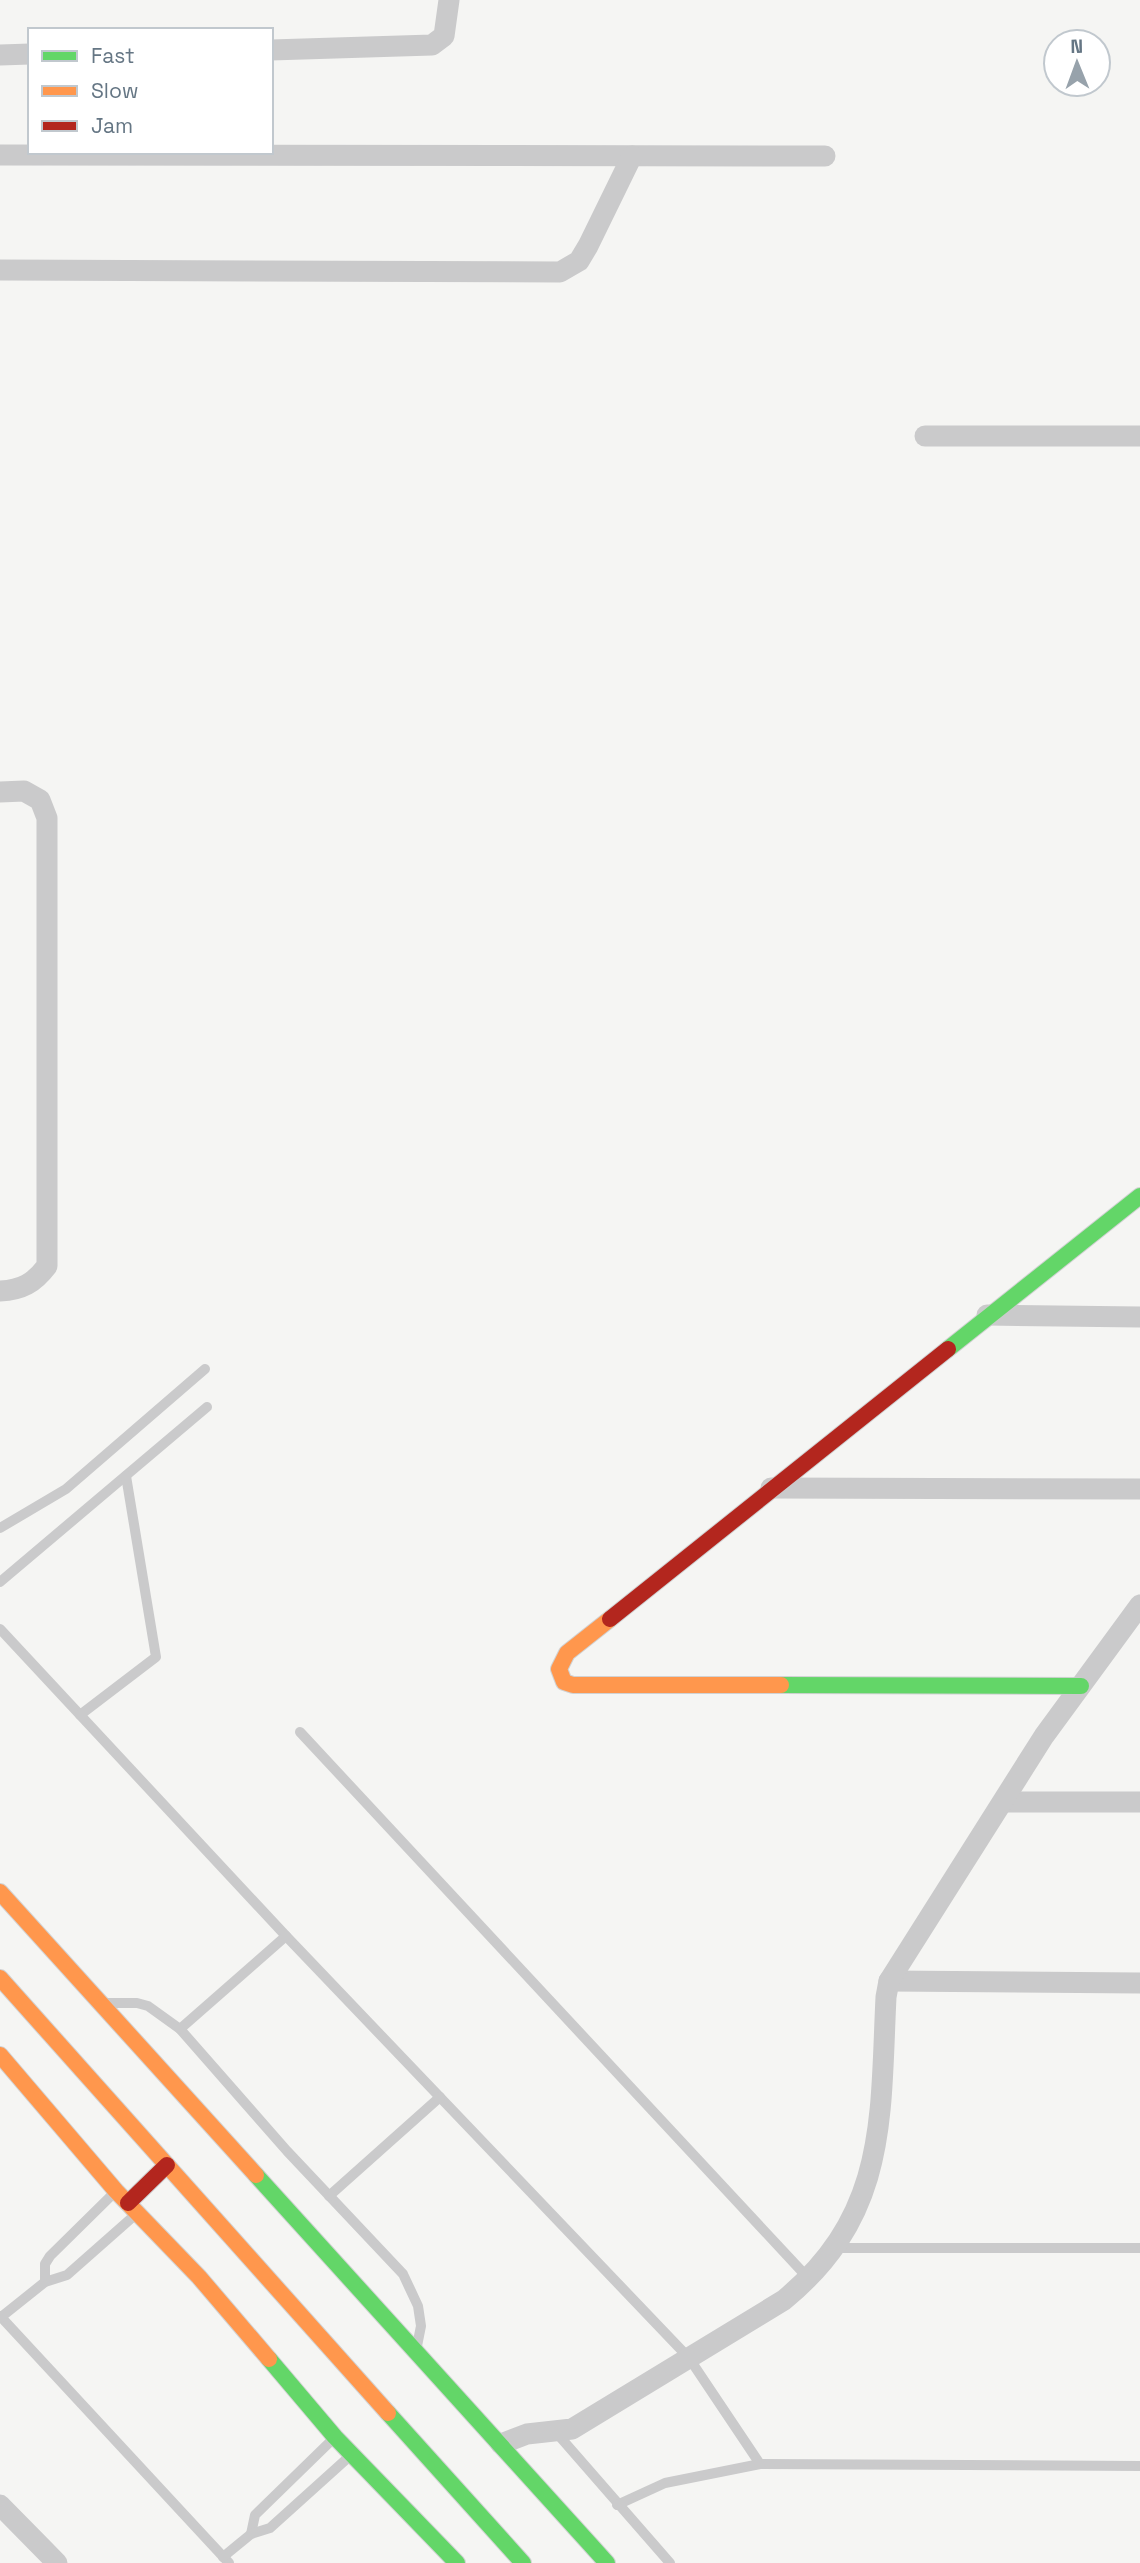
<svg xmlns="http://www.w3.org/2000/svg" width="1140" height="2563" font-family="'Space Grotesk',sans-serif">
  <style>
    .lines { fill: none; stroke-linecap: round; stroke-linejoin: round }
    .fast-casing { stroke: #d1d2d3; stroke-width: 18 }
    .slow-casing { stroke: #d1d2d3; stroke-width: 18 }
    .jam-casing { stroke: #d1d2d3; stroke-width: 18 }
    .lane { stroke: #cacacb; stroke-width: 10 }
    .street { stroke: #cacacb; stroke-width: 21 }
    .fast { stroke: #63d668; stroke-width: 16 }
    .slow { stroke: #ff974d; stroke-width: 16 }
    .jam { stroke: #b3261e; stroke-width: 16 }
  </style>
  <rect width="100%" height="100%" fill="#f5f5f3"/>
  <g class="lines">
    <g class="fast-casing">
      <g id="fast">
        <path d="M 948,1349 L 1140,1196"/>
        <path d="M 781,1685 L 1081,1686"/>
        <path d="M 256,2175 L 607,2563"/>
        <path d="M 269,2359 L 335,2437 L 457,2563"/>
        <path d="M 388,2413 L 523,2563"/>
      </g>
    </g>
    <g class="slow-casing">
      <g id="slow">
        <path d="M 610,1619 L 567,1653 L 559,1669 L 564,1682 L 573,1685 L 781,1685"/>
        <path d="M 0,1892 L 256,2175"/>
        <path d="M 0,1978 L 388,2413"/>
        <path d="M 0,2055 L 116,2191 L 199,2277 L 269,2359"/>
      </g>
    </g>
    <g class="jam-casing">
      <g id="jam">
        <path d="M 610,1619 L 948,1349"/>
        <path d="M 128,2203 L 167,2165"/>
      </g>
    </g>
    <g class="lane">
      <path d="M 0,1528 L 66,1489 L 205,1369"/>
      <path d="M 0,1582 L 207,1407"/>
      <path d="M 0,1629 L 286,1936 L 689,2358 L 760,2464"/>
      <path d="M 80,1715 L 156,1657 L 126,1476"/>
      <path d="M 300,1732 L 809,2279"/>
      <path d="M 107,2003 L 137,2003 L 148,2006 L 180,2029 L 287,2151 L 403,2274 L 418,2306 L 421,2326 L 417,2346"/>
      <path d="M 180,2029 L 286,1936"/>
      <path d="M 329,2196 L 440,2097"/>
      <path d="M 836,2248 L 1140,2248"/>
      <path d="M 45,2282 L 45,2264 L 50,2256 L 115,2192"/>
      <path d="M 0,2316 L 229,2563"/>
      <path d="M 1,2317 L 45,2282 L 67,2275 L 135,2215"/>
      <path d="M 554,2430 L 670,2563"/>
      <path d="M 617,2505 L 665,2483 L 760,2464 L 1140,2466"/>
      <path d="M 251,2534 L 255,2515 L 334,2438"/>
      <path d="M 223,2557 L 251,2534 L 270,2528 L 351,2455"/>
    </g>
    <g class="street">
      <path d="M 271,50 L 432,45 L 444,36 L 449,0"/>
      <path d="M 0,55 L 30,54"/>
      <path d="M 0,155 L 825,156"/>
      <path d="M 0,270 L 560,272 L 579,261 L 588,246 L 632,156"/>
      <path d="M 925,436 L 1140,436"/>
      <path d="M 0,792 L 24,791 L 40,800 L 47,818 L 47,1266 C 34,1283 22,1290 0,1291"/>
      <path d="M 987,1315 L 1140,1317"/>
      <path d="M 771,1488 L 1140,1489"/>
      <path d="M 1003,1802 L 1140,1802"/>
      <path d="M 889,1981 L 1140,1983"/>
      <path d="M 501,2444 L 527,2434 L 572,2429 L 784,2300 C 888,2214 880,2119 886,1997 L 889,1981 L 1044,1736 L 1140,1605"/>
      <path d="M 0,2505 L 57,2563"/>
    </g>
    <use href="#fast" class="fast"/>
    <use href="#slow" class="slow"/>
    <use href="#jam" class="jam"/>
  </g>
  <rect x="28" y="28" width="245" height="126" fill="#ffffff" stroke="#c1c8ce" stroke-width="2"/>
  <rect x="42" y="51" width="35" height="10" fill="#63d668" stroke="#c1c8ce" stroke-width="2"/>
  <text x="91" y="63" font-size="21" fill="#657684">Fast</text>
  <rect x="42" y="86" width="35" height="10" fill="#ff974d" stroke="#c1c8ce" stroke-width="2"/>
  <text x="91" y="98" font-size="21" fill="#657684">Slow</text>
  <rect x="42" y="121" width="35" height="10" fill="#b3261e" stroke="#c1c8ce" stroke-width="2"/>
  <text x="91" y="133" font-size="21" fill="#657684">Jam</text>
  <g transform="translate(1077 63) rotate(359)"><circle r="33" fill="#ffffff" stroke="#c1c8ce" stroke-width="2"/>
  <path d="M0-5L12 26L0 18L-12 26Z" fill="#97a2ab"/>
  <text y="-10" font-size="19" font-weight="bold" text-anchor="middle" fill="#657684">N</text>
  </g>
</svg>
